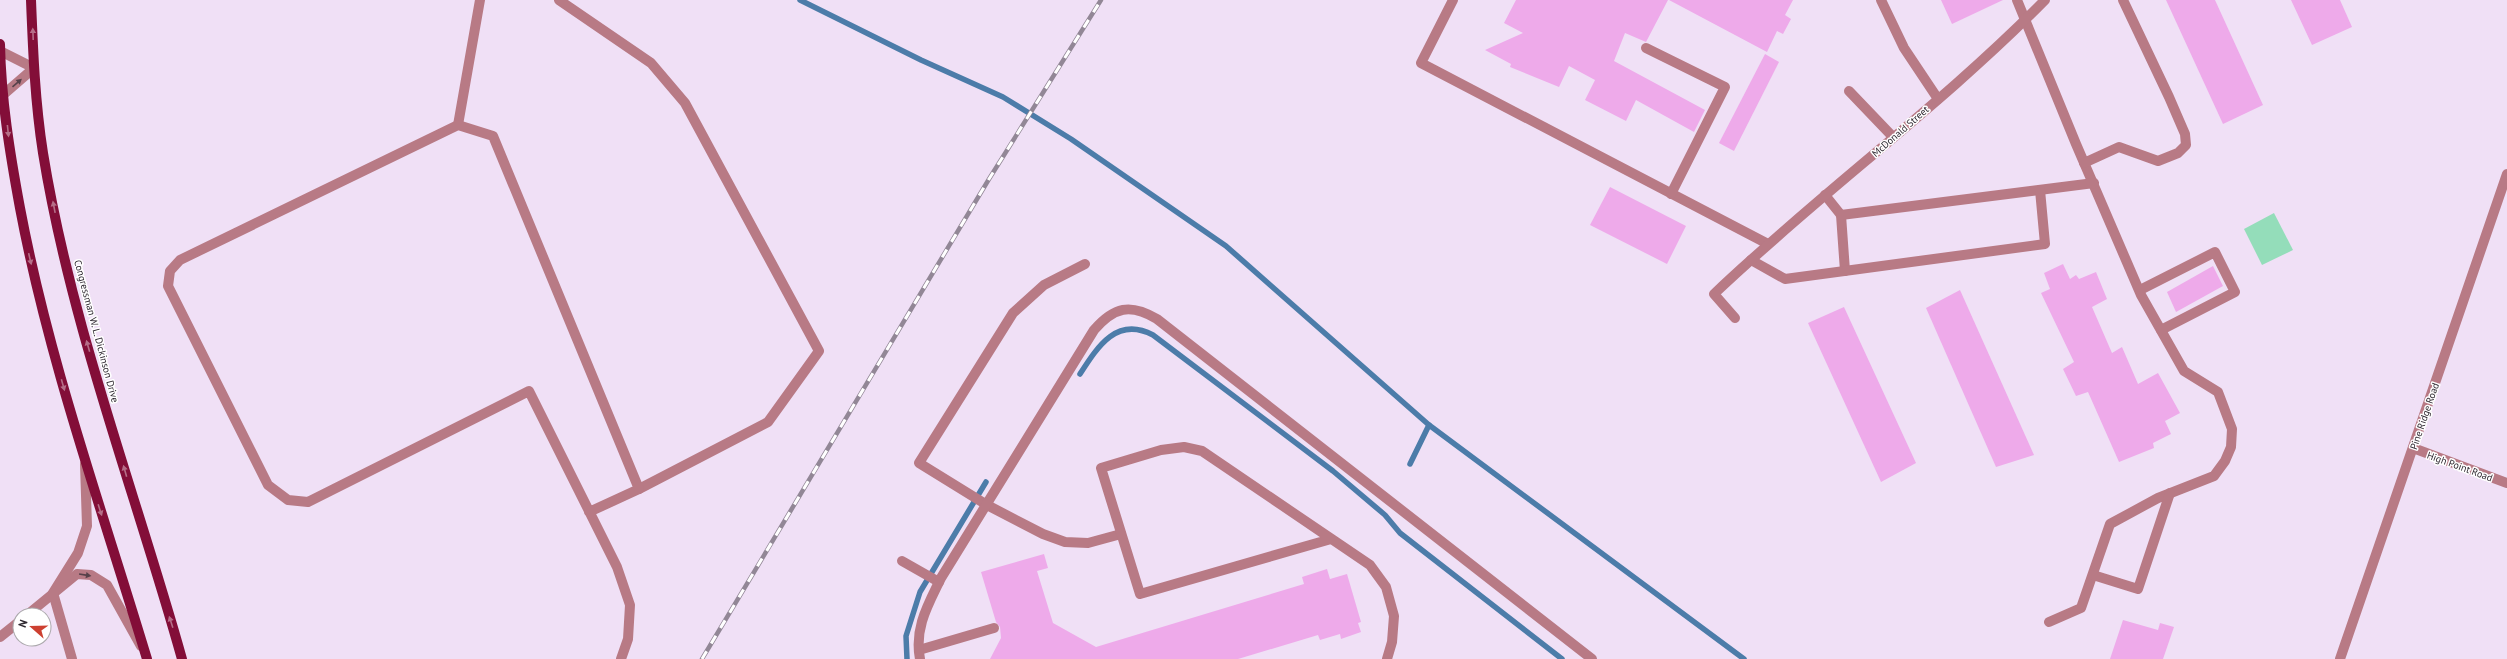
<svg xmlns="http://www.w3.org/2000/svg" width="2507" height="659" font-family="'PT Sans',sans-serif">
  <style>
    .green { fill: #94ddba }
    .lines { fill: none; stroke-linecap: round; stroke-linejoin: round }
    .stream { stroke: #4c7ca9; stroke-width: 5.5 }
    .building { fill: #eeaaea }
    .minor { stroke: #b87a85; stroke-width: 10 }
    .major { stroke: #830e38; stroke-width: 10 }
    .rail-casing { stroke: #928796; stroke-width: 4.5 }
    .rail { stroke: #fff; stroke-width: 3; stroke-dasharray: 9; stroke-linecap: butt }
    .oneway { fill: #b56e88 }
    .oneway2 { fill: #57414a }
    .labels { text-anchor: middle; stroke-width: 3; stroke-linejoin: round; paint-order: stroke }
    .street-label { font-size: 10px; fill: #2e2830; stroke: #fff }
  </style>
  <rect width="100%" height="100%" fill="#f0e0f6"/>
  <path class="green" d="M 2274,213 L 2293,250 L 2262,265 L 2244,229 Z"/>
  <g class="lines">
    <g class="stream">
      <path d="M 800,0 L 921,60 L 1003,97 L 1071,139 L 1226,246 L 1429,425 L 1744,659"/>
      <path d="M 1080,374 C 1098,346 1117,316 1153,335 L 1333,471 L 1385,515 L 1400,533 L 1562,659"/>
      <path d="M 1410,464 L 1429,425"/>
      <path d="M 907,659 L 906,636 L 920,592 L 986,482"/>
    </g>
  </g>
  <g class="building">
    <path d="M 1516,0 L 1668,0 L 1646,42 L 1625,33 L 1614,61 L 1705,110 L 1694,132 L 1636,100 L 1626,121 L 1585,100 L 1595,80 L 1569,66 L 1559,87 L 1510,67 L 1511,64 L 1485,50 L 1523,33 L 1504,23 Z"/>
    <path d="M 1669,0 L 1793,0 L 1785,15 L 1791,19 L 1783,34 L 1777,31 L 1767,52 Z"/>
    <path d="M 1941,0 L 2003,0 L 1952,24 Z"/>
    <path d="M 2166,0 L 2215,0 L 2263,105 L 2223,124 Z"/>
    <path d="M 2291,0 L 2340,0 L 2352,27 L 2312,45 Z"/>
    <path d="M 1765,54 L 1779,62 L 1734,151 L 1719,143 Z"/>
    <path d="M 1610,187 L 1686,226 L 1667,264 L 1590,225 Z"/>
    <path d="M 2063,264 L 2070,279 L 2076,275 L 2079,279 L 2096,272 L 2107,299 L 2092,307 L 2112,353 L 2122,347 L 2138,384 L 2158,373 L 2180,413 L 2165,421 L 2171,434 L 2153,443 L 2154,448 L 2119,462 L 2088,392 L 2076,396 L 2063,369 L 2074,362 L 2041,293 L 2050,289 L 2044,273 Z"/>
    <path d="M 2213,266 L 2223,286 L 2176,312 L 2167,292 Z"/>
    <path d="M 1960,290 L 2034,455 L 1996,467 L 1926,308 Z"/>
    <path d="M 1844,307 L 1916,463 L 1881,482 L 1808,323 Z"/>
    <path d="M 1044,554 L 1048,568 L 1037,571 L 1053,623 L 1096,647 L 1304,584 L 1302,577 L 1327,569 L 1330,579 L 1347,574 L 1361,622 L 1358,623 L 1361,632 L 1341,639 L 1340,634 L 1320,640 L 1318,635 L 1238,659 L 990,659 L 1001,638 L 1000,627 L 996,622 L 981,572 Z"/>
    <path d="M 2123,620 L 2158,630 L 2160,623 L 2174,627 L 2163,659 L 2110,659 Z"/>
  </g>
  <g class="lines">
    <g class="minor">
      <path d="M 559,0 L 651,63 L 685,103 L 819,351 L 768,422 L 639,489"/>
      <path d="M 1453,0 L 1421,63 L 1768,244"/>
      <path d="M 1881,0 L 1904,48 L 1938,99"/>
      <path d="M 2017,0 L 2076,144 L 2141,295 L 2184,371 L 2218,392 L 2232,429 L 2231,447 L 2225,461 L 2214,476 L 2158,498 L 2110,524 L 2081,608 L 2049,622"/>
      <path d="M 1646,48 L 1725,87 L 1671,194"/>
      <path d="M 0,51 L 34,68 L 4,94 L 0,94"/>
      <path d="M 1849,91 L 1893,137"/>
      <path d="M 458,125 L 480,0"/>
      <path d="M 2084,163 L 2119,147 L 2158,161 L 2178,153 L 2186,145 L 2185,134 L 2169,97 L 2123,0"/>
      <path d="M 1825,195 L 1841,215 L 1845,271"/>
      <path d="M 1841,215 L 2094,183"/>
      <path d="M 1751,260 L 1785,279 L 2045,244 L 2040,190"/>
      <path d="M 1085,264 L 1044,285 L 1013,313 L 919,463 L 987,505 L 1043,534 L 1065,542 L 1088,543 L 1121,534"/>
      <path d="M 2140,290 L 2215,252 L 2235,292 L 2161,330"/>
      <path d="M 1735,318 L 1714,294 C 1821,192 1942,105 2045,0"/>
      <path d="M 2413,448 L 2507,483"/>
      <path d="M 589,512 L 639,489 L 493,136 L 458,125 L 180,260 L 170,271 L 168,286 L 268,485 L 288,500 L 308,502 L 529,391 L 617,567 L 630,605 L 628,639 L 621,659"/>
      <path d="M 1331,539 L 1140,594 L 1101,468 L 1161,450 L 1184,447 L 1202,451 L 1370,565 L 1386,587 L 1394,616 L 1392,642 L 1387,659"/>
      <path d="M 902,561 L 939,582"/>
      <path d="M 2093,575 L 2138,589 L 2170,493"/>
      <path d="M 27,615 L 77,574 L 91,575 L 107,585 L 141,646"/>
      <path d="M 0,637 L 20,621"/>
      <path d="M 919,650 L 994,628"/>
      <path d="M 72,659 L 53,593 L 78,553 L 87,526 L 85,464"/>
      <path d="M 920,659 C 914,628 928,605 941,578 L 1094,330 C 1114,307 1130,303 1157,319 L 1592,659"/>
      <path d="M 2340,659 L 2507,174"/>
    </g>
    <g class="major">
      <path d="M 31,0 C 33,51 35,102 43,153 C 71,326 135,491 182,659"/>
      <path d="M 0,44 C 1,99 10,154 20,208 C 49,362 102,509 147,659"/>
    </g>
    <g class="rail-casing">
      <path id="rail" d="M 702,659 L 989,179 L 1101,0"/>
    </g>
    <use href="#rail" class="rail"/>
  </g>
  <defs><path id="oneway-solid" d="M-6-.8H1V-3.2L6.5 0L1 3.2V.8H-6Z"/></defs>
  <g class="oneway">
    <use href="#oneway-solid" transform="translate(33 34) rotate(-92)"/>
    <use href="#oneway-solid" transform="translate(8 131) rotate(84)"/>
    <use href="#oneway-solid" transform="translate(54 207) rotate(-101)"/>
    <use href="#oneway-solid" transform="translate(30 259) rotate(77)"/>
    <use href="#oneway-solid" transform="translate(88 346) rotate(-106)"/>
    <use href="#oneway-solid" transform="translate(63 385) rotate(74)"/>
    <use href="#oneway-solid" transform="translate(125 471) rotate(-106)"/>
    <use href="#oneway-solid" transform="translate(100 510) rotate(72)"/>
    <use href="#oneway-solid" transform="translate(171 622) rotate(-108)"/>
  </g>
  <g class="oneway2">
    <use href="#oneway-solid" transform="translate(17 83) rotate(-41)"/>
    <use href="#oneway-solid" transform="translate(85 575) rotate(9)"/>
  </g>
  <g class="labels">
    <g class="street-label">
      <text transform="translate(1900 131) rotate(-41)" y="4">McDonald Street</text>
      <text transform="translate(97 331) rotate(75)" y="4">Congressman W. L. Dickinson Drive</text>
      <text transform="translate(2424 416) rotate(-71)" y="4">Pine Ridge Road</text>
      <text transform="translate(2460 466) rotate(20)" y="4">High Point Road</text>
    </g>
  </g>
  <g transform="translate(32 627) rotate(290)"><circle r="19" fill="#ffffff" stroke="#aba9ac"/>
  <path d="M0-3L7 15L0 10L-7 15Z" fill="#cd4031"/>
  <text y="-6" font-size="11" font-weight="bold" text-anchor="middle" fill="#2e2830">N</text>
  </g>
</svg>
